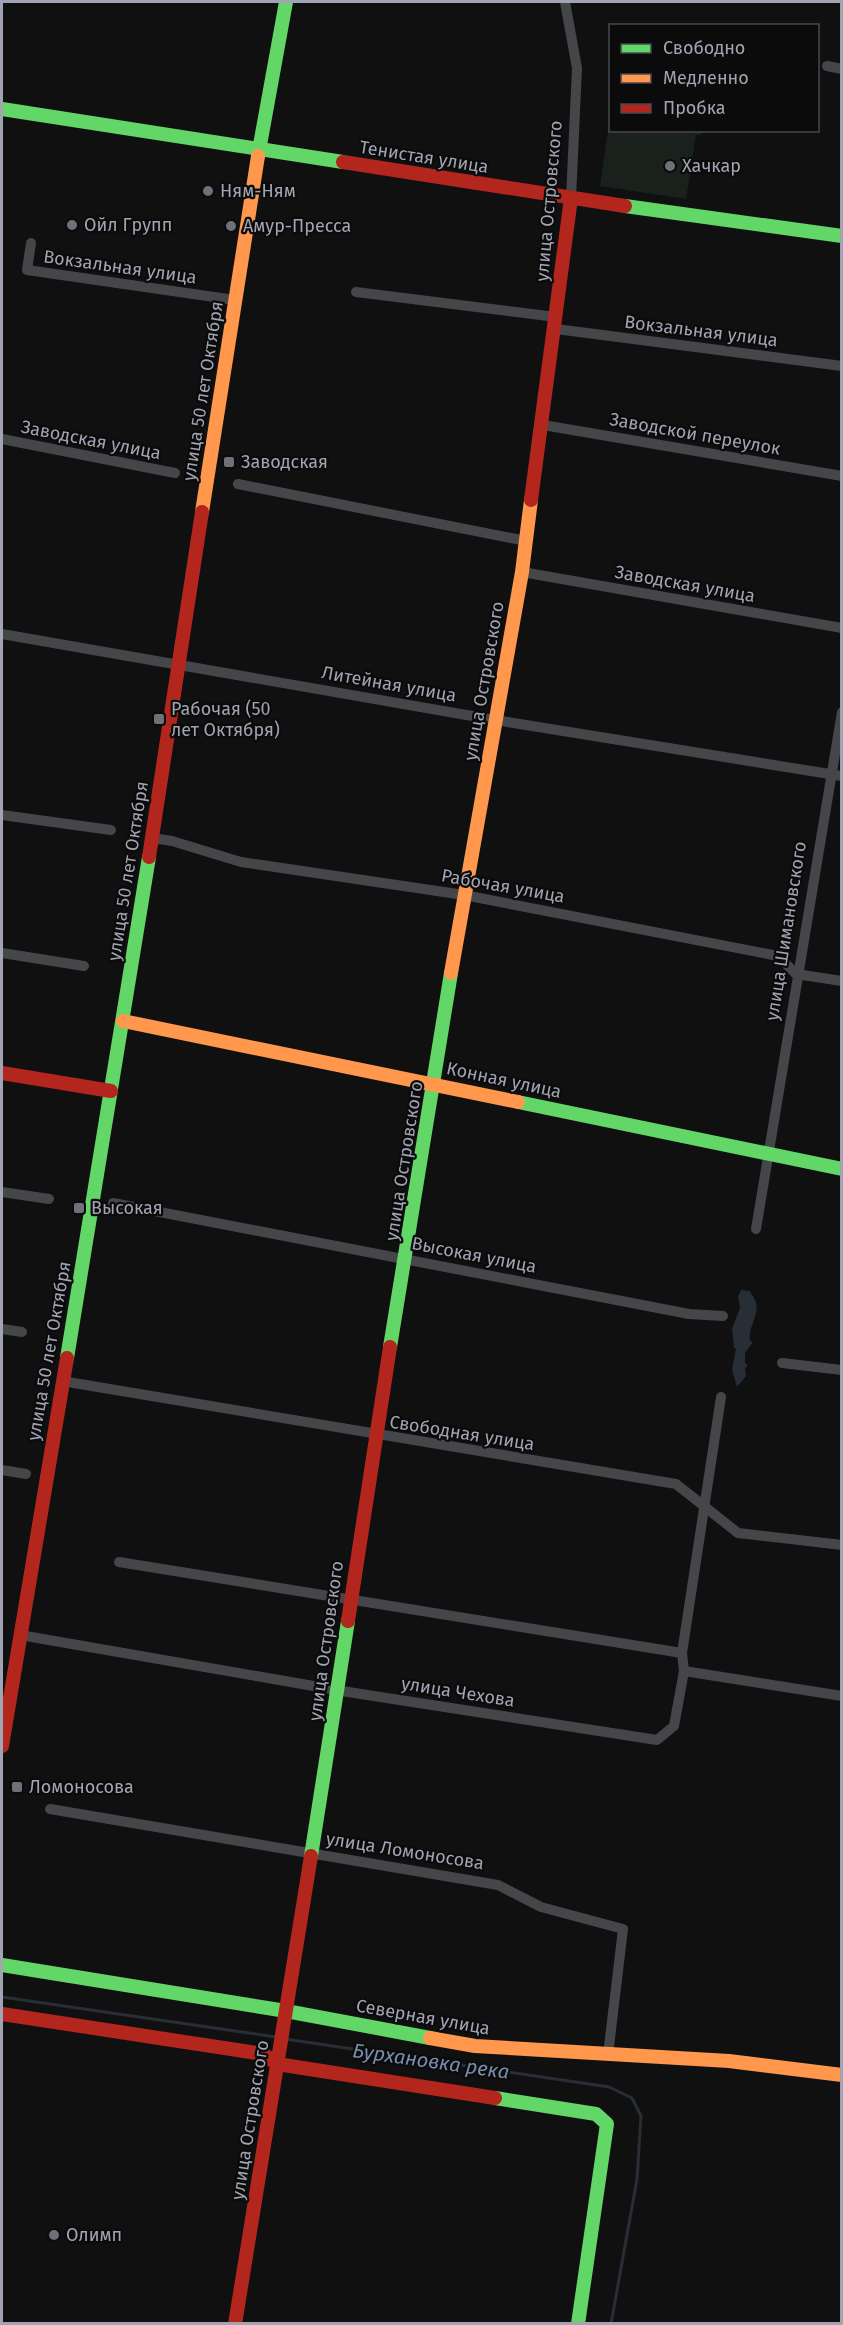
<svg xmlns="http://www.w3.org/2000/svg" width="843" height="2325" font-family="'Fira Sans',sans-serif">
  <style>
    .green { fill: #1a211c }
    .water { fill: #282e35 }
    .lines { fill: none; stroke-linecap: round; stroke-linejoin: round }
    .stream { stroke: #282e35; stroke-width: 3 }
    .street { stroke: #454649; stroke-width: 10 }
    .fast { stroke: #63d668; stroke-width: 14 }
    .slow { stroke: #ff974d; stroke-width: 14 }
    .jam { stroke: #b3261e; stroke-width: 14 }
    .poi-dot { fill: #6e707a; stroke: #0b0b0c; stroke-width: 2 }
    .labels { text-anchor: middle; stroke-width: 4.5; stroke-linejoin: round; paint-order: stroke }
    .street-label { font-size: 18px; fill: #a1a4b2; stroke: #0b0b0c }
    .poi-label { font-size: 18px; fill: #a1a4b2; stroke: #0b0b0c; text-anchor: start }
    .water-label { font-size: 20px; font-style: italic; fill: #788ead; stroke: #0b0b0c }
  </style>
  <rect width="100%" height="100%" fill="#101011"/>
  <path class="green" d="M 610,117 L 610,130 L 701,131 L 701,135 L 696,135 L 686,199 L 600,186 Z"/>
  <path class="water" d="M 741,1290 L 750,1291 C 751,1295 755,1297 756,1303 C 759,1316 748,1327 750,1341 L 753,1342 L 745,1353 L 745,1363 L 748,1366 L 745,1368 L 746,1376 L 737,1387 L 732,1370 L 736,1348 L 734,1348 L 732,1329 L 740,1308 L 738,1297 Z"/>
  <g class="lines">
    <g class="stream">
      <path d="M 2,1997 L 276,2037"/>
      <path d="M 285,2039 L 609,2087 L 632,2098 L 641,2116 L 637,2179 L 611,2324"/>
    </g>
    <g class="street">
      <path d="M 565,2 L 577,68 L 571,198"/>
      <path d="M 827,66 L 842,69"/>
      <path d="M 31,243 L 27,270 L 235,300"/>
      <path d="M 356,292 L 556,317"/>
      <path d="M 556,329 L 842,366"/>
      <path d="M 543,425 L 842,476"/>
      <path d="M 2,439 L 175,473"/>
      <path d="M 238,484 L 526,541"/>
      <path d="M 522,572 L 842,628"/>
      <path d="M 2,634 L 495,720 L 842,776"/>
      <path d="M 2,815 L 111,830"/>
      <path d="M 152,838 L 172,841 L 241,862 L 464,895 L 778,956 L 796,974 L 842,981"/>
      <path d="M 2,953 L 84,966"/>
      <path d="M 2,1192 L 49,1199"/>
      <path d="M 113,1203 L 689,1314 L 723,1316"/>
      <path d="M 756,1229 L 842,712"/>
      <path d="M 2,1329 L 22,1332"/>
      <path d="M 782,1363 L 842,1370"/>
      <path d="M 62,1381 L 676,1484 L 738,1533 L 842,1545"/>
      <path d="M 2,1470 L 26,1474"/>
      <path d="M 119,1562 L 682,1653"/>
      <path d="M 20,1635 L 348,1692 L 657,1740 L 674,1726 L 684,1671 L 842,1696"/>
      <path d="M 684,1671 L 682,1653 L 721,1397"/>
      <path d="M 50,1809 L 498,1885 L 541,1907 L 623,1929 L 608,2055"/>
    </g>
    <g class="fast">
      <path d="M 2,109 L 343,162"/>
      <path d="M 258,156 L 286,2"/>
      <path d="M 625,206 L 842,236"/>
      <path d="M 518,1102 L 842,1169"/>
      <path d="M 390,1347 L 451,973"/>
      <path d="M 67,1358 L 149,857"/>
      <path d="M 311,1856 L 348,1621"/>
      <path d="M 2,1965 L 286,2011 L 430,2038"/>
      <path d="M 495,2098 L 596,2114 L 607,2124 L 578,2324"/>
    </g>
    <g class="slow">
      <path d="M 202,512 L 258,156"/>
      <path d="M 451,973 L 522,572 L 531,500"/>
      <path d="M 123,1021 L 518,1102"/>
      <path d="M 430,2038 L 475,2046 L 729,2061 L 842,2075"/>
    </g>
    <g class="jam">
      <path d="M 343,162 L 625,206"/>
      <path d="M 531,500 L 571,198"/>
      <path d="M 149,857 L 202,512"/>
      <path d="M 2,1073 L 111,1091"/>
      <path d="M 348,1621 L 390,1347"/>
      <path d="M 2,1746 L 67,1358"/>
      <path d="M 2,2014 L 263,2054 L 277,2064 L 495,2098"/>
      <path d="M 235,2324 L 311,1856"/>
    </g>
  </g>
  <g class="poi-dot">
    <circle cx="670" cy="166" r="6"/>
    <circle cx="208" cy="191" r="6"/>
    <circle cx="72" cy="225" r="6"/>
    <circle cx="231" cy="226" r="6"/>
    <rect x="223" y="456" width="12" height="12" rx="3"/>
    <rect x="153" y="713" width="12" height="12" rx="3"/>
    <rect x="73" y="1202" width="12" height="12" rx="3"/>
    <rect x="11" y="1781" width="12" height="12" rx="3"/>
    <circle cx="54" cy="2235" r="6"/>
  </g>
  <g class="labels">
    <g class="street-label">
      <text transform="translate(424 157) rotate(9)" y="6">Тенистая улица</text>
      <text transform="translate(549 201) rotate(-85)" y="6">улица Островского</text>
      <text transform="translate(120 267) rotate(8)" y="6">Вокзальная улица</text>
      <text transform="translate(701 331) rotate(7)" y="6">Вокзальная улица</text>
      <text transform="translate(203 391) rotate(-81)" y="6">улица 50 лет Октября</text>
      <text transform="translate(695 434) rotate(10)" y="6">Заводской переулок</text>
      <text transform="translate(91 440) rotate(11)" y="6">Заводская улица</text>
      <text transform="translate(685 584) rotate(10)" y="6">Заводская улица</text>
      <text transform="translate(484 681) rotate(-80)" y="6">улица Островского</text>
      <text transform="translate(389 684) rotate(10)" y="6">Литейная улица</text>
      <text transform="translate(128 871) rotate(-81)" y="6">улица 50 лет Октября</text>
      <text transform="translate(503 886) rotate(10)" y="6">Рабочая улица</text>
      <text transform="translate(786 931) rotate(-81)" y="6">улица Шимановского</text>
      <text transform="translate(504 1080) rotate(12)" y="6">Конная улица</text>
      <text transform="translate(404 1161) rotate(-81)" y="6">улица Островского</text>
      <text transform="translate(474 1255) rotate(11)" y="6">Высокая улица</text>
      <text transform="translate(49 1351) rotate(-80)" y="6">улица 50 лет Октября</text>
      <text transform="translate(462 1433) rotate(9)" y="6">Свободная улица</text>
      <text transform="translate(326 1641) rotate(-82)" y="6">улица Островского</text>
      <text transform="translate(458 1692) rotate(9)" y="6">улица Чехова</text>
      <text transform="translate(405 1851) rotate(9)" y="6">улица Ломоносова</text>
      <text transform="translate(423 2017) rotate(10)" y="6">Северная улица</text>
      <text transform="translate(250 2120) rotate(-81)" y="6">улица Островского</text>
    </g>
    <g class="poi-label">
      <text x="682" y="172">Хачкар</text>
      <text x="220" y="197">Ням-Ням</text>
      <text x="84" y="231">Ойл Групп</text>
      <text x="243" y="232">Амур-Пресса</text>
      <text x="241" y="468">Заводская</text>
      <text x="171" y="715">Рабочая (50<tspan x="171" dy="21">лет Октября)</tspan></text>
      <text x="91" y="1214">Высокая</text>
      <text x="29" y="1793">Ломоносова</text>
      <text x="66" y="2241">Олимп</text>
    </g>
    <g class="water-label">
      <text transform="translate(431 2061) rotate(8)" y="7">Бурхановка река</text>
    </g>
  </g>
  <rect width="843" height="2325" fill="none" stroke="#a1a4b2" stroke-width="6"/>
  <rect x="609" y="24" width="210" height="108" fill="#0b0b0c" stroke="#47484e" stroke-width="1.5"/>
  <rect x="621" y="44" width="30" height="9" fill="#63d668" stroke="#47484e" stroke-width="1.5"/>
  <text x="663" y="54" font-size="18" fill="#a1a4b2">Свободно</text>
  <rect x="621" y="74" width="30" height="9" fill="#ff974d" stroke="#47484e" stroke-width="1.5"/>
  <text x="663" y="84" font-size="18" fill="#a1a4b2">Медленно</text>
  <rect x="621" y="104" width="30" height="9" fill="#b3261e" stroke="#47484e" stroke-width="1.5"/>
  <text x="663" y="114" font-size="18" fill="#a1a4b2">Пробка</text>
</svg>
